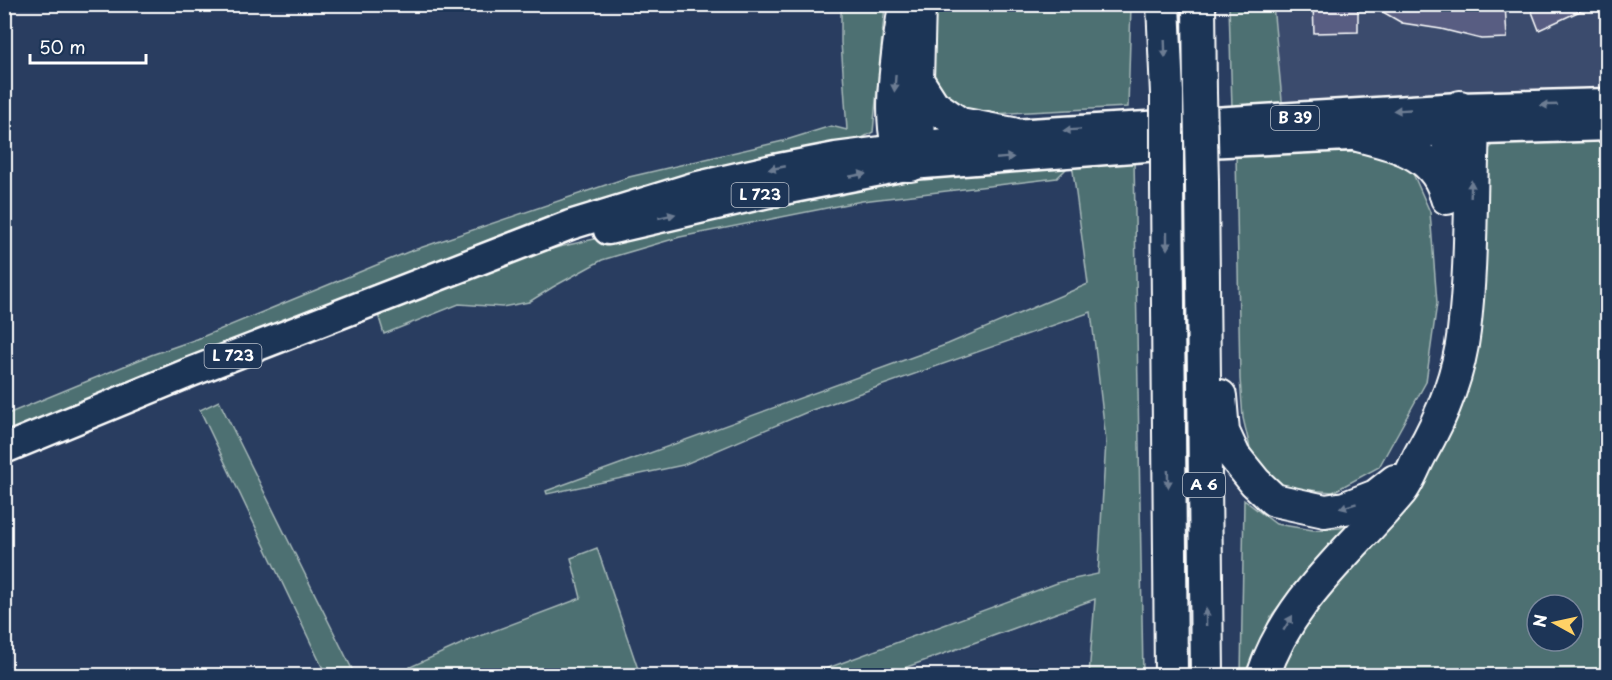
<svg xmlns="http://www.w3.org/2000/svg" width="1612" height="680" font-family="'Playpen Sans',sans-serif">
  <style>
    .built { fill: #3b4b6d }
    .green { fill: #4e7072; stroke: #a6b8b8; stroke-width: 1.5; fill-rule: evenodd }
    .building { fill: #595d82; stroke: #fff; stroke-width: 1.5 }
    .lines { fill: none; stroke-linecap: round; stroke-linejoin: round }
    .primary-casing { stroke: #fff; stroke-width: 33 }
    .highway-casing { stroke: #fff; stroke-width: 36 }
    .primary { stroke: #1d3557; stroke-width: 28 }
    .highway { stroke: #1d3557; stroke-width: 32 }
    .highway-bridge-casing { stroke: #fff; stroke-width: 36; stroke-linecap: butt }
    .highway-bridge { stroke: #1d3557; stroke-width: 32 }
    .oneway { fill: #6c7c92 }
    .labels { text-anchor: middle; stroke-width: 6; stroke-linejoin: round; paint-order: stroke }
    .shield { fill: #1d3557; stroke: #bbc2cd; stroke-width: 1.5 }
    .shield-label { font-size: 15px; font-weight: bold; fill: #fff }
  </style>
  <rect width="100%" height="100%" fill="#293d60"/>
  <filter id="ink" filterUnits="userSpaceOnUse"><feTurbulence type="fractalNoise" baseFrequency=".0167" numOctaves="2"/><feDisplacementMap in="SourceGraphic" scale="12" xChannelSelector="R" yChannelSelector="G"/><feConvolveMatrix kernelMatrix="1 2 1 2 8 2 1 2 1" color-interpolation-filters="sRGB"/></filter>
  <g filter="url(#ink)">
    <path class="built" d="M 1273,5 L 1607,5 L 1607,89 L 1525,94 L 1486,91 L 1283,111 Z"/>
    <g class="green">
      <path d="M 841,5 L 885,5 L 873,132 L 851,144 L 563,216 L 397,276 L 5,437 L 5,415 L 151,355 L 197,339 L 408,252 L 629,177 L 783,141 L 831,126 L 847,130 L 841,42 Z"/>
      <path d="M 934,5 L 1131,5 L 1128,107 L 991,114 L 948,105 L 931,82 Z"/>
      <path d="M 1229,5 L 1273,5 L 1283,111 L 1232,108 Z"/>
      <path d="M 1607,135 L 1607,675 L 1277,676 L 1301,624 L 1446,438 L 1487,151 L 1496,142 ZM 1537,605 L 1573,605 L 1573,641 L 1537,641 Z"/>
      <path d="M 1379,152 L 1411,169 L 1430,212 L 1437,303 L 1426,382 L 1379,467 L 1333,492 L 1283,488 L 1265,472 L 1250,448 L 1243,418 L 1240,379 L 1236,153 Z"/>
      <path d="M 1134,159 L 1143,675 L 1089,675 L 1095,599 L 885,675 L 809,675 L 1060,582 L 1098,574 L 1106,441 L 1091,312 L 812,410 L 683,465 L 547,494 L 546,491 L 948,344 L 1088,284 L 1072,163 L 1057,178 L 862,201 L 680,237 L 602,260 L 553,287 L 529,302 L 502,307 L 459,304 L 384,334 L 376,308 L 484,268 L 559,247 L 781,197 L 945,174 L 1051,162 Z"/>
      <path d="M 219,401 L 355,675 L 326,675 L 200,410 Z"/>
      <path d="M 1244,500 L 1276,524 L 1313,530 L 1340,528 L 1356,521 L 1310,566 L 1271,616 L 1248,675 L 1241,676 Z"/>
      <path d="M 597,548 L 640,675 L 414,675 L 410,667 L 470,640 L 581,598 L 571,558 Z"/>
    </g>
    <g class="building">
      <path d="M 1313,4 L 1358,4 L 1358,32 L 1314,33 Z"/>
      <path d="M 1369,4 L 1505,4 L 1507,38 L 1481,39 L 1441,29 L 1402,23 Z"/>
      <path d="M 1529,4 L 1595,4 L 1539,30 Z"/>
    </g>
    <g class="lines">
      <g class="primary-casing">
        <g id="primary">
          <path d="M 608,230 L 768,193 L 911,165 L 1185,144 L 1450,131 L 1608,126"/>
          <path d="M 4,449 L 191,372 L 570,225 L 694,187 L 769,170 L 836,157 L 1013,134 L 1460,107 L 1608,103"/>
        </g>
      </g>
      <g class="highway-casing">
        <g id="highway">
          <path d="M 905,4 C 900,42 882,135 907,165 L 911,165 L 919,145 L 917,80 L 919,4"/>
          <path d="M 1163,4 L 1167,94"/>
          <path d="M 1199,4 L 1200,93"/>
          <path d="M 917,80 L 933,105 L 960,124 L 1013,134"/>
          <path d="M 1358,135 C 1396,145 1437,153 1447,198"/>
          <path d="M 1202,182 L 1207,676"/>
          <path d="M 1167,183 L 1171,676"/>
          <path d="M 1220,396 L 1223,432 L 1234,456 L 1255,482 L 1274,500 L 1325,511 L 1345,508 L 1376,496 L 1395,481"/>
          <path d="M 1263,676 C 1289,598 1350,552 1401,491 C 1409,481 1414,466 1420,455 C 1442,417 1459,374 1464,331 C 1472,264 1470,197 1473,130 L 1460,107 L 1450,131 L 1445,192"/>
        </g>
      </g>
      <use href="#primary" class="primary"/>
      <use href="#highway" class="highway"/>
      <g class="highway-bridge-casing">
        <g id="highway-bridge">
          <path d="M 1200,93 L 1202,182"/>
          <path d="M 1167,183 L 1167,94"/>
        </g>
      </g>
      <use href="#highway-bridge" class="highway-bridge"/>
    </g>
    <defs><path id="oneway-solid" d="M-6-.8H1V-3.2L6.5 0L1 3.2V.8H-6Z" transform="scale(1.5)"/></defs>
    <g class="oneway">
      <use href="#oneway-solid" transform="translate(1165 49) rotate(88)"/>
      <use href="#oneway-solid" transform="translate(895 83) rotate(94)"/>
      <use href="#oneway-solid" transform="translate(1549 105) rotate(178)"/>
      <use href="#oneway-solid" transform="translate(1402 110) rotate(177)"/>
      <use href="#oneway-solid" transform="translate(1072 130) rotate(176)"/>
      <use href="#oneway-solid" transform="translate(1005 158) rotate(-5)"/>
      <use href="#oneway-solid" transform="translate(777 168) rotate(169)"/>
      <use href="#oneway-solid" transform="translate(858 175) rotate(-11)"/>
      <use href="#oneway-solid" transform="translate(1471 189) rotate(-88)"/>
      <use href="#oneway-solid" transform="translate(667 216) rotate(-13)"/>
      <use href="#oneway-solid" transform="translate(1167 241) rotate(90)"/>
      <use href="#oneway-solid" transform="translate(1168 479) rotate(89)"/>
      <use href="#oneway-solid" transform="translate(1348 506) rotate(163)"/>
      <use href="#oneway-solid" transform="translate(1206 617) rotate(-91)"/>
      <use href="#oneway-solid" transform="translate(1288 623) rotate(-59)"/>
    </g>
  </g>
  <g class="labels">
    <g class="shield">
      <rect x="1271" y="106" width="48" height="24" rx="4.5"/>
      <rect x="731.5" y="183" width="57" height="24" rx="4.5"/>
      <rect x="204.5" y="344" width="57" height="24" rx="4.5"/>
      <rect x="1183" y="473" width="42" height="24" rx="4.5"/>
    </g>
    <g class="shield-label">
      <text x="1295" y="123">B 39</text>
      <text x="760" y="200">L 723</text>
      <text x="233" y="361">L 723</text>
      <text x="1204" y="490">A 6</text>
    </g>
  </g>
  <rect width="1612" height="680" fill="none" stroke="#1d3557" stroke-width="24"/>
  <rect x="12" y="12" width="1588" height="656" fill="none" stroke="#fff" stroke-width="2" filter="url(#ink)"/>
  <g transform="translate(1555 623) rotate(278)"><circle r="28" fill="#1d3557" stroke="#77869a" stroke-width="1.5"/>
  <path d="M0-4.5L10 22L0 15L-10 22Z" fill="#ffd166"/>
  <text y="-9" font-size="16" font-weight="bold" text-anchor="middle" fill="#ffffff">N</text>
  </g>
  <path d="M30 54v9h116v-9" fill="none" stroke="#ffffff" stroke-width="3"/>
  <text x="39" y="54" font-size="18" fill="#ffffff" stroke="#1d3557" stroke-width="4.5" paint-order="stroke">50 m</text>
</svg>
